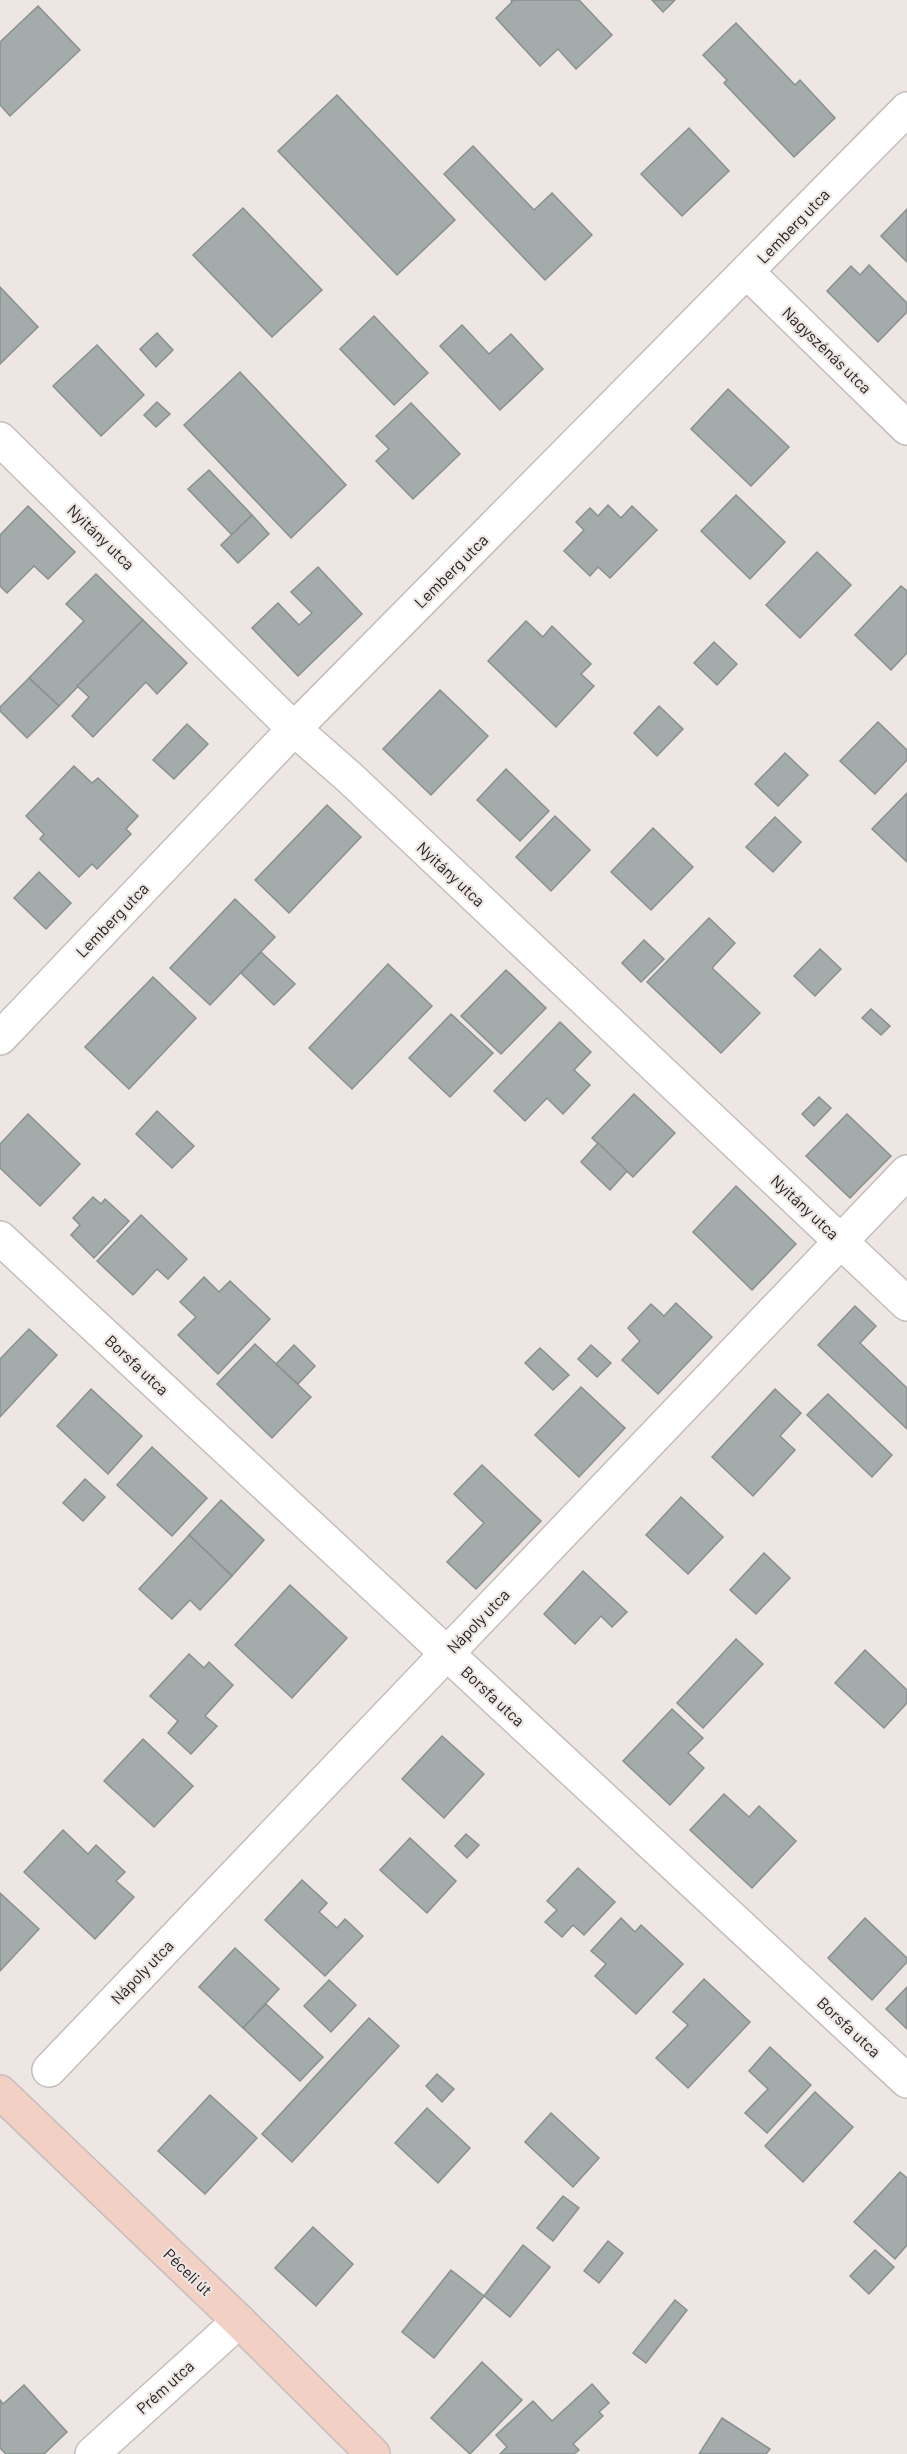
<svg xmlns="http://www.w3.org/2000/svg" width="907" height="2454" font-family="Barlow,sans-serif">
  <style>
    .building { fill: #a3abab; stroke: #889090; stroke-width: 1.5 }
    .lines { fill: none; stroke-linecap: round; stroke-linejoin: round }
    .street-casing { stroke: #c5bdbb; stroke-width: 36 }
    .secondary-casing { stroke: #c5bdbb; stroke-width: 36 }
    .street { stroke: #fff; stroke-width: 33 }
    .secondary { stroke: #f2d1c4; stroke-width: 33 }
    .labels { text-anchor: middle; stroke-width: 4.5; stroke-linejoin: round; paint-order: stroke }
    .street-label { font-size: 16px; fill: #1f1c1b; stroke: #ede6e3 }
  </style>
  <rect width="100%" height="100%" fill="#ede6e3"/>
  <g class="building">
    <path d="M 511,0 L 579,0 L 612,35 L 576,69 L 558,49 L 540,66 L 496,18 L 512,2 Z"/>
    <path d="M 652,0 L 675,0 L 663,12 Z"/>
    <path d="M 38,6 L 80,50 L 10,116 L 0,105 L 0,42 Z"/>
    <path d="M 736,23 L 795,85 L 800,80 L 835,118 L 794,157 L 724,83 L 727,80 L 703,55 Z"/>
    <path d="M 337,95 L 455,220 L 397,275 L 278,151 Z"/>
    <path d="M 689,128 L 729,171 L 682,216 L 641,174 Z"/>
    <path d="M 473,146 L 534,210 L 552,193 L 592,235 L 545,280 L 444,174 Z"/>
    <path d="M 243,208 L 322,290 L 272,337 L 193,255 Z"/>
    <path d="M 907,209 L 907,262 L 881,236 Z"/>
    <path d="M 869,265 L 907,303 L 907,312 L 878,342 L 827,291 L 851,266 L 860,275 Z"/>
    <path d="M 0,287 L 38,327 L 0,364 Z"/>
    <path d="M 374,316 L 428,373 L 394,405 L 340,349 Z"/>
    <path d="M 462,325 L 489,354 L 511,334 L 543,369 L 500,410 L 440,346 Z"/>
    <path d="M 157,333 L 173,350 L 156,367 L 140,349 Z"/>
    <path d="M 97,345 L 144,395 L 101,436 L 53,386 Z"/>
    <path d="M 240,372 L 346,485 L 291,538 L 184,425 Z"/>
    <path d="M 728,389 L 789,447 L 751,486 L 691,429 Z"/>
    <path d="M 157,402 L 170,414 L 156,427 L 144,415 Z"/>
    <path d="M 411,403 L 460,454 L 413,499 L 376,461 L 389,449 L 376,436 Z"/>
    <path d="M 209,470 L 252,515 L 232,535 L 188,489 Z"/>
    <path d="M 736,495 L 785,542 L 750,579 L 701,531 Z"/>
    <path d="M 608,505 L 621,518 L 632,506 L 657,530 L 610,578 L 598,567 L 590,576 L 564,551 L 584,530 L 576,522 L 590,508 L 598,516 Z"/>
    <path d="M 28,506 L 75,552 L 48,579 L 34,566 L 7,593 L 0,586 L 0,535 Z"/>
    <path d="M 252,515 L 269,534 L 238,563 L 221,545 Z"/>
    <path d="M 817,552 L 851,585 L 800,638 L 766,605 Z"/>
    <path d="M 318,567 L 362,614 L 298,676 L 252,628 L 278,603 L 299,625 L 312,613 L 291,592 Z"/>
    <path d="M 96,574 L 143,620 L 59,706 L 29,678 L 84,621 L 66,604 Z"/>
    <path d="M 901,586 L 907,591 L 907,653 L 891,670 L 855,635 Z"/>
    <path d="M 143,620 L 187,663 L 157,694 L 146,682 L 93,737 L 72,716 L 89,697 L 77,686 Z"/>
    <path d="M 526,621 L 543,637 L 552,626 L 591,664 L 581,674 L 594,686 L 556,727 L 488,661 Z"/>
    <path d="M 714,642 L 737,664 L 717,685 L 694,663 Z"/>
    <path d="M 29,678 L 59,706 L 27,738 L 0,711 L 0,707 Z"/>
    <path d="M 440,690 L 488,736 L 431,795 L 383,749 Z"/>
    <path d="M 659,706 L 683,729 L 657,756 L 634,733 Z"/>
    <path d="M 878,722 L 907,750 L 907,760 L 875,794 L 840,761 Z"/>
    <path d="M 187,724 L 208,744 L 174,779 L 153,760 Z"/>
    <path d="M 785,753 L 808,775 L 778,806 L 755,784 Z"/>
    <path d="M 74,766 L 92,783 L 98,778 L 138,816 L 126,829 L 131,834 L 97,869 L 92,864 L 79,877 L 40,839 L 44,834 L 26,816 Z"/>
    <path d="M 506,769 L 549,811 L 520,841 L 477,800 Z"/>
    <path d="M 907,793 L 907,862 L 872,829 Z"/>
    <path d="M 327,805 L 361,837 L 289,913 L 255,880 Z"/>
    <path d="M 555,816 L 590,850 L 551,891 L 516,857 Z"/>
    <path d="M 775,817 L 801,842 L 773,872 L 746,847 Z"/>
    <path d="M 653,828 L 693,867 L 651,910 L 611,872 Z"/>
    <path d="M 39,872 L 71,903 L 46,929 L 14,898 Z"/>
    <path d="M 235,899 L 275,937 L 210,1005 L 170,968 Z"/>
    <path d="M 709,918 L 735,943 L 712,968 L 760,1013 L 721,1053 L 647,982 Z"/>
    <path d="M 644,940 L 664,959 L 641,982 L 622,963 Z"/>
    <path d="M 820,949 L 841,969 L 815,996 L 794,976 Z"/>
    <path d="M 261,952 L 295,984 L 274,1005 L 241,973 Z"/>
    <path d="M 388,964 L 432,1006 L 352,1089 L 309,1048 Z"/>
    <path d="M 506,970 L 546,1008 L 501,1054 L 461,1016 Z"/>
    <path d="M 153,977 L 196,1018 L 129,1089 L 85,1047 Z"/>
    <path d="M 871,1009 L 890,1026 L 881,1035 L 862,1018 Z"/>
    <path d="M 451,1014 L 493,1053 L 450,1097 L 409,1058 Z"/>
    <path d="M 560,1022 L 591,1052 L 574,1070 L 590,1085 L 563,1114 L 547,1098 L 525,1121 L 494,1091 Z"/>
    <path d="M 634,1094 L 675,1133 L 633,1177 L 592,1138 Z"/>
    <path d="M 819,1097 L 831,1108 L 814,1126 L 802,1114 Z"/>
    <path d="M 157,1111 L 194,1146 L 172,1168 L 136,1134 Z"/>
    <path d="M 28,1114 L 80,1164 L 40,1206 L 0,1168 L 0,1144 Z"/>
    <path d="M 847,1114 L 891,1156 L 850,1198 L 806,1156 Z"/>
    <path d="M 598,1143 L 627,1171 L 610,1190 L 581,1162 Z"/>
    <path d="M 736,1186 L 796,1244 L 752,1290 L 693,1232 Z"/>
    <path d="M 93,1197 L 101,1204 L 105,1199 L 129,1221 L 94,1258 L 71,1235 L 80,1225 L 73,1218 Z"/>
    <path d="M 141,1215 L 187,1259 L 168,1279 L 157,1269 L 133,1295 L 97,1261 Z"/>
    <path d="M 204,1277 L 219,1292 L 230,1281 L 270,1319 L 218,1374 L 178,1335 L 196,1317 L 180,1302 Z"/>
    <path d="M 676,1303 L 712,1337 L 658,1394 L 622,1360 L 640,1341 L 628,1328 L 651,1304 L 664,1316 Z"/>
    <path d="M 855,1306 L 876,1326 L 860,1343 L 907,1388 L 907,1429 L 818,1345 Z"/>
    <path d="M 29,1329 L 57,1355 L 0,1417 L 0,1359 Z"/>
    <path d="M 255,1344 L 311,1397 L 272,1438 L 217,1384 Z"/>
    <path d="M 294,1345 L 315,1366 L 298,1384 L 276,1364 Z"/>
    <path d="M 591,1345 L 611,1363 L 597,1377 L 578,1359 Z"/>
    <path d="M 540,1348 L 569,1375 L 553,1390 L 525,1363 Z"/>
    <path d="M 581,1387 L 625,1428 L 579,1477 L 535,1435 Z"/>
    <path d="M 91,1389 L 142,1436 L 108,1474 L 57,1426 Z"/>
    <path d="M 775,1389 L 801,1413 L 780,1436 L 795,1450 L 753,1496 L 712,1457 Z"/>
    <path d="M 828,1394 L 892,1455 L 872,1477 L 807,1415 Z"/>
    <path d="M 152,1447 L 207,1498 L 172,1536 L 117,1485 Z"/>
    <path d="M 482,1465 L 541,1521 L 476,1589 L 447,1562 L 484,1523 L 454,1494 Z"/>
    <path d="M 85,1479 L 105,1497 L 83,1521 L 63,1503 Z"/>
    <path d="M 681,1497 L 723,1537 L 688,1574 L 646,1535 Z"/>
    <path d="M 221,1500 L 264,1540 L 232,1576 L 189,1535 Z"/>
    <path d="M 189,1535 L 232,1576 L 200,1610 L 190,1600 L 172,1619 L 139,1589 Z"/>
    <path d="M 764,1553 L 790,1578 L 756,1614 L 730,1590 Z"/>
    <path d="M 583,1571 L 627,1612 L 612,1627 L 601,1616 L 575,1644 L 544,1614 Z"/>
    <path d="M 290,1585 L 347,1638 L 292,1698 L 235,1645 Z"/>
    <path d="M 736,1639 L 763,1664 L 703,1728 L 677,1703 Z"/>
    <path d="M 865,1650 L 907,1690 L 907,1703 L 884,1728 L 835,1683 Z"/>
    <path d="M 189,1654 L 204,1668 L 209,1662 L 233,1685 L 205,1716 L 217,1726 L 191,1754 L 168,1733 L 178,1721 L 150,1696 Z"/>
    <path d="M 672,1709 L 703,1738 L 688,1753 L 704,1768 L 670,1805 L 623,1761 Z"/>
    <path d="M 442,1736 L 484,1774 L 444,1818 L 402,1779 Z"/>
    <path d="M 143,1739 L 193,1786 L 154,1827 L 104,1781 Z"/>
    <path d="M 724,1794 L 749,1817 L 759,1806 L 796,1841 L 752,1888 L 690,1830 Z"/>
    <path d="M 63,1830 L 88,1854 L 96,1845 L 125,1872 L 116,1881 L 134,1897 L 95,1939 L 24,1872 Z"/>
    <path d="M 466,1834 L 479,1845 L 467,1858 L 455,1846 Z"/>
    <path d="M 410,1838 L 456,1881 L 427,1913 L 380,1870 Z"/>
    <path d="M 578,1868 L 615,1902 L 584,1935 L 573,1925 L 562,1937 L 545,1922 L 557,1910 L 547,1901 Z"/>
    <path d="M 302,1880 L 327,1903 L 319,1912 L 337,1928 L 345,1919 L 363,1936 L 325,1976 L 265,1920 Z"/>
    <path d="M 0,1893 L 39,1929 L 0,1971 Z"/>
    <path d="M 621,1918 L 635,1932 L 641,1925 L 683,1964 L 636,2014 L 595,1976 L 606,1964 L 591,1951 Z"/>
    <path d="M 865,1918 L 907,1958 L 907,1962 L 872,2000 L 828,1958 Z"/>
    <path d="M 235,1948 L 279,1989 L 243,2028 L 199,1987 Z"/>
    <path d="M 704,1979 L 750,2022 L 688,2088 L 656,2058 L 688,2025 L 673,2012 Z"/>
    <path d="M 329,1980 L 356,2005 L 331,2032 L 304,2006 Z"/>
    <path d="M 907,1987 L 907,2029 L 886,2009 Z"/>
    <path d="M 266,2004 L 323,2057 L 300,2081 L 243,2028 Z"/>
    <path d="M 369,2018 L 399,2046 L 292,2162 L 262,2134 Z"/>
    <path d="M 770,2047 L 811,2085 L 767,2133 L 745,2113 L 768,2089 L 749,2071 Z"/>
    <path d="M 437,2074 L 454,2089 L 442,2102 L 426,2086 Z"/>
    <path d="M 815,2092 L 853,2127 L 803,2182 L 765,2146 Z"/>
    <path d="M 210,2095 L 257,2138 L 205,2194 L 158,2151 Z"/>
    <path d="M 427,2108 L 470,2148 L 438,2183 L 395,2143 Z"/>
    <path d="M 551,2113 L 599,2158 L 573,2187 L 525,2142 Z"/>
    <path d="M 900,2172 L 907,2178 L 907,2245 L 895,2259 L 854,2222 Z"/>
    <path d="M 563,2196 L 579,2208 L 553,2241 L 537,2228 Z"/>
    <path d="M 313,2227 L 353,2264 L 316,2306 L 275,2268 Z"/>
    <path d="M 608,2241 L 623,2253 L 599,2283 L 584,2271 Z"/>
    <path d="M 523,2245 L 550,2267 L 510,2317 L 484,2296 Z"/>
    <path d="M 875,2250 L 894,2267 L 869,2294 L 850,2276 Z"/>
    <path d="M 451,2270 L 484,2296 L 434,2358 L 402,2332 Z"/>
    <path d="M 675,2300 L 687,2310 L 646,2363 L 633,2353 Z"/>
    <path d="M 482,2362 L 522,2400 L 470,2454 L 431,2418 Z"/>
    <path d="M 592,2384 L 609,2403 L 599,2412 L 603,2416 L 573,2444 L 579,2450 L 574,2454 L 500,2454 L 507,2447 L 496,2435 L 533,2401 L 552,2421 Z"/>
    <path d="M 24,2385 L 67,2432 L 44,2454 L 6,2454 L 0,2448 L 0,2400 L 3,2404 Z"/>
    <path d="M 722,2418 L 770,2449 L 766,2454 L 699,2454 Z"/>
  </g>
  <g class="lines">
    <g class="street-casing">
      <g id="street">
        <path d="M 747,272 L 907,428"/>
        <path d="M 0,439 L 294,729 L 349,777 L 907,1304"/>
        <path d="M 0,1038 L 294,729 L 907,109"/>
        <path d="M 0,1238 L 907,2081"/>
        <path d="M 49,2070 L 907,1172"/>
        <path d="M 92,2454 L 239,2321"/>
      </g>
    </g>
    <g class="secondary-casing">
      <path id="secondary" d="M 0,2092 L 239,2321 L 373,2454"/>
    </g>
    <use href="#street" class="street"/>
    <use href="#secondary" class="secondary"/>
  </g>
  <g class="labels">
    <g class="street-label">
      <text transform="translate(793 226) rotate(-46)" y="6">Lemberg utca</text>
      <text transform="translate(827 350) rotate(44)" y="6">Nagyszénás utca</text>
      <text transform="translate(101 537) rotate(44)" y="6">Nyitány utca</text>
      <text transform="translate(451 571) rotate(-45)" y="6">Lemberg utca</text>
      <text transform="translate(451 874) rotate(43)" y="6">Nyitány utca</text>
      <text transform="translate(112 920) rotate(-46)" y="6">Lemberg utca</text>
      <text transform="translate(805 1207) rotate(43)" y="6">Nyitány utca</text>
      <text transform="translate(137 1365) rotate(43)" y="6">Borsfa utca</text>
      <text transform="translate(478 1621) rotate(-46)" y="6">Nápoly utca</text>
      <text transform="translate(493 1696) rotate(43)" y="6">Borsfa utca</text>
      <text transform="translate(142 1972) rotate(-46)" y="6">Nápoly utca</text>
      <text transform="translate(849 2027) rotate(43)" y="6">Borsfa utca</text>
      <text transform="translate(188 2272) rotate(44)" y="6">Péceli út</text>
      <text transform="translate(165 2387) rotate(-42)" y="6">Prém utca</text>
    </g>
  </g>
</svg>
